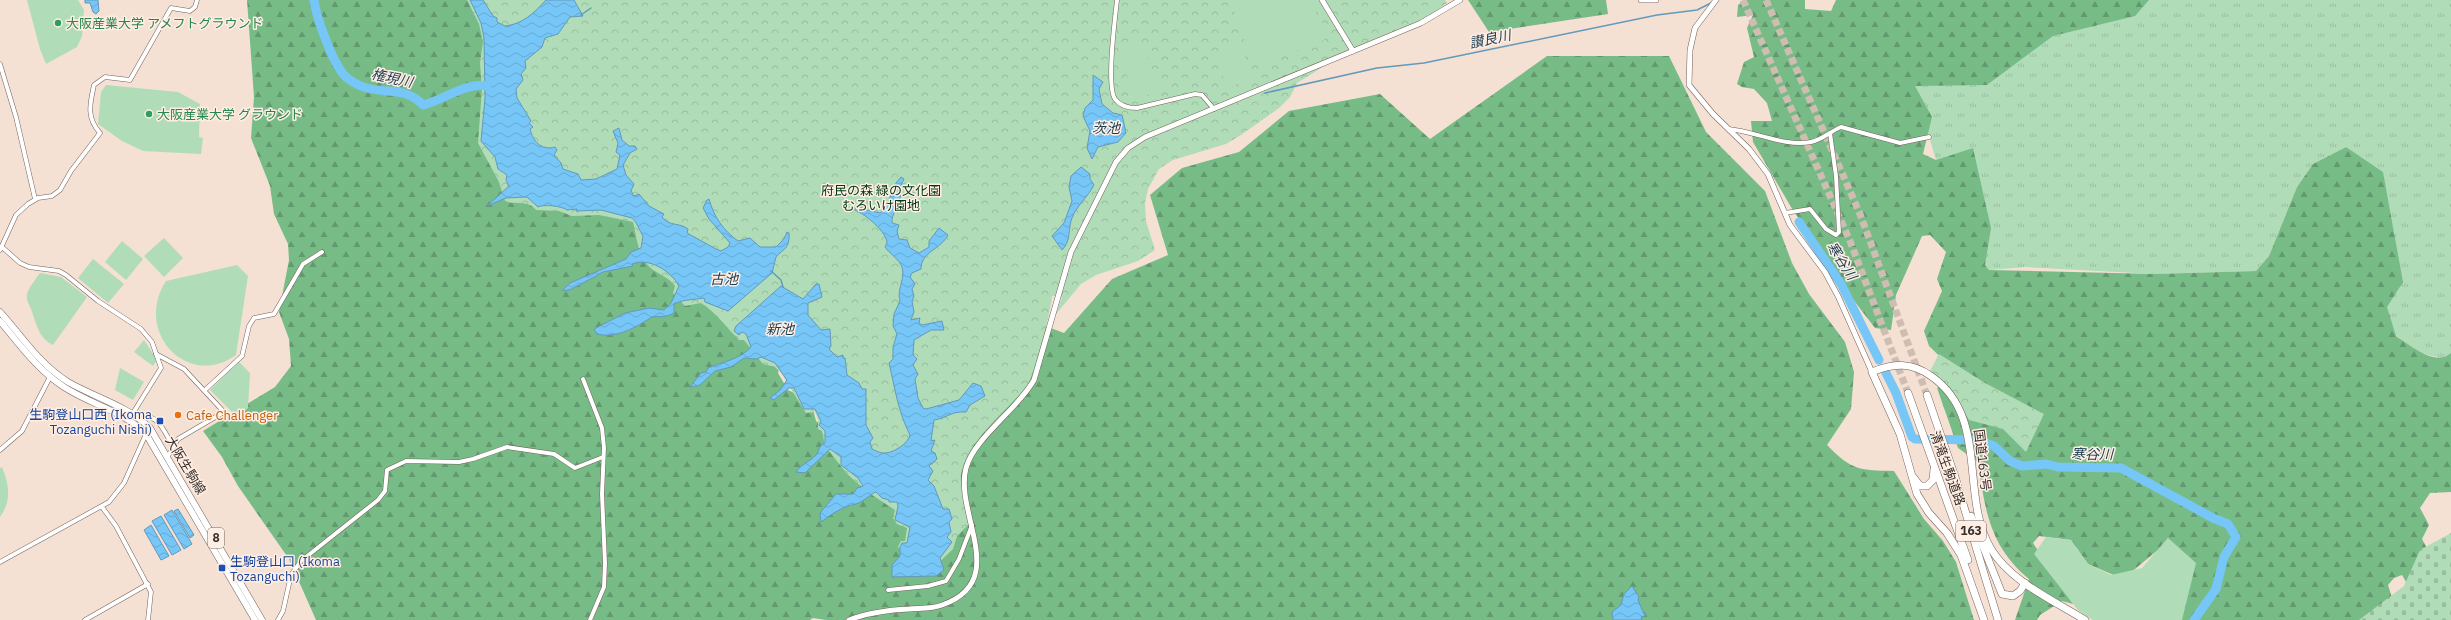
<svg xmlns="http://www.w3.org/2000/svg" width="2451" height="620" font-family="'IBM Plex Sans','Noto Sans JP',sans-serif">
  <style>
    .grass { fill: url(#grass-tufts) }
    .forest { fill: url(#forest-firs) }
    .cemetery { fill: url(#cemetery-stones) }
    .park { fill: url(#park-crowns) }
    .garden { fill: #b0ddb8 }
    .water { fill: url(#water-waves); stroke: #6399ba }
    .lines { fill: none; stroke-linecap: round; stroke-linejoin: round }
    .stream { stroke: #6399ba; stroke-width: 1.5 }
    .river { stroke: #76c6f7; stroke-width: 9 }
    .trunk-tunnel { stroke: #cfbdb2; stroke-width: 7; stroke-dasharray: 7 3.5; stroke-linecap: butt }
    .minor-casing { stroke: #726156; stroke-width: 5 }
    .tertiary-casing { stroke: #726156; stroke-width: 6 }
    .primary-casing { stroke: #726156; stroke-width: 7 }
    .trunk-casing { stroke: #726156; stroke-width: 8 }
    .minor { stroke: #fff; stroke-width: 4 }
    .tertiary { stroke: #fff; stroke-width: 5 }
    .primary { stroke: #fff; stroke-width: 6 }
    .trunk { stroke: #fff; stroke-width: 7 }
    .leisure-dot { fill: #2e9e5b; stroke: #ffeee4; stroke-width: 1.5 }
    .food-dot { fill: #e8710a; stroke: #ffeee4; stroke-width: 1.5 }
    .transit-dot { fill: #1a4fb4; stroke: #ffeee4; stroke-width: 1.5 }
    .labels { text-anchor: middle; stroke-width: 3; stroke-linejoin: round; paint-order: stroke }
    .shield { fill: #ffeee4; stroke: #736862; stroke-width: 1 }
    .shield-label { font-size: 12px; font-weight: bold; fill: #372f2b }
    .leisure-label { font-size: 13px; fill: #27864d; stroke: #ffeee4; text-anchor: start }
    .park-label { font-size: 13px; fill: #003715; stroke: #ffeee4 }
    .transit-label { font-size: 13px; fill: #164399; stroke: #ffeee4; text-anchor: end }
    .food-label { font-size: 13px; fill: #c56008; stroke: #ffeee4; text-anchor: start }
    .street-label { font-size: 13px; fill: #372f2b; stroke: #ffeee4 }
    .water-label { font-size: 14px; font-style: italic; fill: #1a3d51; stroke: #ffeee4 }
  </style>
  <defs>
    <pattern id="grass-tufts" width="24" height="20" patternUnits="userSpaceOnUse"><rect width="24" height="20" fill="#b0ddb8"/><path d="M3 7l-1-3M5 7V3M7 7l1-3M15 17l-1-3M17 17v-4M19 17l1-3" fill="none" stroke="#98be9e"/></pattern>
    <pattern id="forest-firs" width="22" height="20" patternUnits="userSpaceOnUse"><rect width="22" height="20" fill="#77bc86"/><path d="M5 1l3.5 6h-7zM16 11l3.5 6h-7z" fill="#62996e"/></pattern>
    <pattern id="cemetery-stones" width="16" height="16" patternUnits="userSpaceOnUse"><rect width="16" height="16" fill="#b0ddb8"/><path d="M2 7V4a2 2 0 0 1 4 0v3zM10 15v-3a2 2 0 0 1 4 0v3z" fill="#98be9e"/></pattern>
    <pattern id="park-crowns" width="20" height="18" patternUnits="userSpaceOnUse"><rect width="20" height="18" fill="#b0ddb8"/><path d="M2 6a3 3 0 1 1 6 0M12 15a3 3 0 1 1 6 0" fill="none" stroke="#98be9e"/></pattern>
    <pattern id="water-waves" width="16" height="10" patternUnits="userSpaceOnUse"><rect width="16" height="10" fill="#76c6f7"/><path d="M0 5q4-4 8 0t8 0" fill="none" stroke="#67aad4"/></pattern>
  </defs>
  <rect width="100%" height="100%" fill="#f5e0d4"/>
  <path class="grass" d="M 2126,0 L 2451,0 L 2451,354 C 2430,367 2395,336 2382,321 L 2346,147 L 2313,164 L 2297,187 L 2269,256 L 2256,271 L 2154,274 L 2025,267 L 1989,270 L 1985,265 L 1936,160 L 1914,86 Z"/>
  <g class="forest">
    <path d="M 247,0 L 530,0 L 783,350 L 778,373 L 788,390 L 811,401 L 816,421 L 841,439 L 947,534 L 966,495 L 953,471 L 1024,318 L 1064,333 L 1112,279 L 1168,255 L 1150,195 L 1182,168 L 1239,152 L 1289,111 L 1380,94 L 1430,139 L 1547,56 L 1669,56 L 1706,132 L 1765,191 L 1792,263 L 1809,294 L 1845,342 L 1854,372 L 1851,409 L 1827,445 C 1852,471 1860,470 1894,471 L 1924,519 L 1943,541 L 1956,562 L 1974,620 L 826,620 L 813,618 L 810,620 L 316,620 L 289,559 L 238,486 L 222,457 L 203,431 L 275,387 L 291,366 L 289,339 L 279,312 L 289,260 L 288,244 L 274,214 L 270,186 L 251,138 L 254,97 Z"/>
    <path d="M 1468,0 L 1606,0 L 1608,14 L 1489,32 Z"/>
    <path d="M 1744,0 L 1805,0 L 1805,9 L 1831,11 L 1836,0 L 2149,0 L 2135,16 L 2053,36 L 1987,85 L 1915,86 L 1932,117 L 1923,154 L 1936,160 L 1973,148 L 1991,228 L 1985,265 L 1989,270 L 2154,274 L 2256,271 L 2269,256 L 2297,187 L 2313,164 L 2346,147 L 2383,172 L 2403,282 L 2387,307 L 2396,336 C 2410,345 2435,367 2451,353 L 2451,492 L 2430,493 L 2420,508 L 2429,525 L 2422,539 L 2430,554 L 2451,620 L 2412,592 L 2402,575 L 2394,578 L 2388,585 L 2395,607 L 2386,620 L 2175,620 L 2168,538 L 2159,549 L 2123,579 L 2088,564 L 2071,540 L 2039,536 L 2033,543 L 2073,604 L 2062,601 L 2040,615 L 2037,620 L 2015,620 L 2029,579 C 1989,546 1985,509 1978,462 L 1958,448 L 1937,388 L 1956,372 L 1929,346 L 1924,331 L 1942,291 L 1937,279 L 1946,252 L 1930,235 L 1922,236 L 1896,295 L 1891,330 L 1875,328 L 1855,302 L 1791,207 L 1753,142 L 1751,121 L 1772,121 L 1767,103 L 1754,89 L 1742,87 L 1737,84 L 1744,62 L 1754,57 L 1747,28 L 1753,15 L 1737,17 L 1738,5 Z"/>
  </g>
  <path class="cemetery" d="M 2451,533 L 2451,620 L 2359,620 L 2404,586 L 2420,550 Z"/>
  <g class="park">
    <path d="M 467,0 L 1445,0 L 1447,3 L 1426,18 L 1331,57 L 1326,65 L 1297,83 L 1290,97 L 1279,108 L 1241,135 L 1226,144 L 1173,160 L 1159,169 L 1148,189 L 1145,203 L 1146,221 L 1155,250 L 1138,261 L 1096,275 L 1081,284 L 1056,314 L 1062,297 L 1052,296 C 1052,308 1033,379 1027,386 C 1007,411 965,442 961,476 C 960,491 966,509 970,523 L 957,536 L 953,549 L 933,568 L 911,559 L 898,547 L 901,541 L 905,541 L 907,528 L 897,524 L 893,518 L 895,510 L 869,493 L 848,475 L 825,446 L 822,431 L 818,429 L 818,420 L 815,412 L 806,413 L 781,373 L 775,367 L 763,364 L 744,340 L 739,340 C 726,327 717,313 701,303 L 685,306 L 673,293 L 675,286 C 669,278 661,275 653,270 C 638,259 637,238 633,222 L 599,215 L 572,216 L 559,211 L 536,210 C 527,199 517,206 505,201 L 499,182 L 478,143 L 482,89 L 480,63 L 483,42 L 479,24 Z"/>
    <path d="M 1939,354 L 1985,383 L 2044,414 L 2026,452 L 2003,429 L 1969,420 L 1950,387 L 1929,373 Z"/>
  </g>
  <g class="garden">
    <path d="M 78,0 L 84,10 L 82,36 L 77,47 L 46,64 L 40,49 L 27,0 Z"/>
    <path d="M 1237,0 L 1308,0 L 1327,30 L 1324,40 L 1260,65 L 1233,22 Z"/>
    <path d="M 1237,42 L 1254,75 L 1229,88 L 1211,54 Z"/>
    <path d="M 1141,44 L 1161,88 L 1137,100 L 1118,54 Z"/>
    <path d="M 106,85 L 178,92 L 200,104 L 199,137 L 203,138 L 201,154 L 143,151 L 122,141 L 98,124 L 101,92 Z"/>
    <path d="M 164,238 L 183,258 L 164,277 L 144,256 Z"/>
    <path d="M 122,241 L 143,259 L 126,280 L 105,262 Z"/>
    <path d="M 93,259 L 124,284 L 108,303 L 78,278 Z"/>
    <path d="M 237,265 L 248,276 L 236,355 C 188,390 133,332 166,281 Z"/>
    <path d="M 40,273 L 61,277 L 87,297 L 53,345 C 38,338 36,322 31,309 C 29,304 26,300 27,294 C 29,287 36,279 40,273 Z"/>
    <path d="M 144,340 L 157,360 L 153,366 L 134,352 Z"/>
    <path d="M 239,362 L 250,373 L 248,408 L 238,418 L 210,390 Z"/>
    <path d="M 120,368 L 144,382 L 133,400 L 115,390 Z"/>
    <path d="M 2,467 C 9,484 12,501 0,517 L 0,468 Z"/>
    <path d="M 2046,537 L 2071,540 L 2088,564 L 2111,575 L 2142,568 L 2168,538 L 2196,563 L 2182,620 L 2093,620 L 2078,610 L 2034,554 Z"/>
  </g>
  <g class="water">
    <path d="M 85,0 L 98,0 L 99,11 L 96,14 L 93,12 L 90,3 L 85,3 Z"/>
    <path d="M 470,0 L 483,0 L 493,16 L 497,18 L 497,22 L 505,26 C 523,24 534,13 546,0 L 574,0 L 583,16 L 570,17 L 558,34 L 545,38 L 542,47 L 525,61 L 526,68 L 521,74 L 523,80 L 516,89 L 517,98 L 531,121 L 529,123 L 533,127 L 530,129 C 533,141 541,151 555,147 L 557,150 L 554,155 L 561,163 L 563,169 L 578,174 L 581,180 L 596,179 L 617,169 L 620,155 L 616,152 L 618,143 L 613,131 L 619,128 L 622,140 L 629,146 L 635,146 L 637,149 L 630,153 L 623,165 L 626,175 L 634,184 L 631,191 L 634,196 L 639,194 L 649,206 L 664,214 L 662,217 C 670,227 679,222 688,229 L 687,233 L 716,249 L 721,251 L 728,247 L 730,243 L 709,219 L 703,208 L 707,200 L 709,199 C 714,217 723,230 738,241 L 750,238 L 760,247 L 776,247 L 784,239 L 787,232 L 789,233 C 790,249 784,248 776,257 L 772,273 L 728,311 L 705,302 L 704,298 C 694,300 684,299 674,304 L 674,313 C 665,318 661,316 652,317 C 636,327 617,339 597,334 L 594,329 L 625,313 L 649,308 L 664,310 L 671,303 L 679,286 C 671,271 649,257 632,264 L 633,266 L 603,272 L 572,289 L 562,291 L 570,283 L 626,259 L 631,252 L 641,248 L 643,236 C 639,230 637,222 632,218 L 601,210 L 576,211 L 577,209 L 567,210 C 562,206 544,204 538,207 L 527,197 L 506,198 L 487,206 L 509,186 L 506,180 L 507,175 L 498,169 L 495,157 L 481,141 L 485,98 L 484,38 L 481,23 Z"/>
    <path d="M 1093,75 L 1103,82 L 1099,89 L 1102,104 L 1113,113 L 1122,115 L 1126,133 L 1118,142 L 1098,147 L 1092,159 L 1087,148 L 1090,131 L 1083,116 L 1085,108 L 1093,100 Z"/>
    <path d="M 1081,167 L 1090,174 L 1090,179 L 1094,185 C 1088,197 1077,205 1072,218 C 1068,228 1071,242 1062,250 L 1052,236 L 1064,223 L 1072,201 L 1069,187 L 1071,176 Z"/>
    <path d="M 901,177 L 904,179 C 898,191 901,188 900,200 C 899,209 891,213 892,223 L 899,225 L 897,231 L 899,239 L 907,240 L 910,248 L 919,253 L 929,247 L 929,241 L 939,228 L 948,235 C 941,249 921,252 921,269 L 912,273 L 910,277 L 915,284 L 912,289 L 914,296 L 912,301 L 914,312 L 911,320 L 920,318 L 919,323 L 922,325 L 942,321 L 944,330 L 931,330 L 914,340 L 913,355 L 917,359 L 913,365 L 918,374 L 915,379 L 918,398 L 923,408 L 926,409 L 959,400 L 973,383 L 981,386 L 985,396 L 970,405 L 966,412 C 950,411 948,418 934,420 L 931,441 L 935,440 L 931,451 L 935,453 L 937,459 L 929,466 L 933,471 L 928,480 L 934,486 L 943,509 L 949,509 L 952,519 L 949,522 L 951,532 L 947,537 L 952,542 L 940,558 L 944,570 L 936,576 L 892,577 L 892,565 L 900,556 L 900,547 L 902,543 L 907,543 L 910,527 L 895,520 L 898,506 L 897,502 L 889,502 L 889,500 L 882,498 L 876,492 C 869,495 863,502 856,504 C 842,507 833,513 821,522 L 820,513 L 836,494 L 853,494 L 857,488 L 863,486 L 858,478 L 841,465 L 841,457 L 830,449 L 805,473 L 796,472 C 801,464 810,462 816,455 C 820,450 818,446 825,443 L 825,431 L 819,425 L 821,421 L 815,409 L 804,409 L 794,388 L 789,388 L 774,400 L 770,398 L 780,390 L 787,380 L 775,363 L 761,357 L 757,359 L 744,358 L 731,367 L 715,371 L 700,385 L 690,387 L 701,373 L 706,372 L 708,368 C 722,362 741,359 751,347 L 746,334 L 742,332 L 739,335 L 734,331 L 736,326 L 781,286 L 803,299 L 816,284 L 819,284 L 822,297 L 808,303 L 808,315 L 821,330 L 830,329 L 831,346 L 829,349 L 837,357 L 843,355 L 843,358 L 845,358 L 847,375 L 859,383 L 862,389 L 866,389 L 866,425 L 873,438 L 870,442 L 872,449 C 874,450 880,453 883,453 C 892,454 908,444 910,435 C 898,412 895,388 889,363 L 893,359 L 893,347 L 897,334 L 893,326 L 894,314 L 900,301 C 896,288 908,276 900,263 C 896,257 889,253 885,247 L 887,243 C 887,232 865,214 855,210 L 855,207 L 861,205 L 863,209 L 880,213 C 893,202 888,190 901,177 Z"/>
    <path d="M 178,509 L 194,535 L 190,538 L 174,511 Z"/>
    <path d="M 172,510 L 192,544 L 184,549 L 164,515 Z"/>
    <path d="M 161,516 L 181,550 L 172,555 L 152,521 Z"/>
    <path d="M 151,525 L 169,556 L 161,560 L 144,530 Z"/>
    <path d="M 1632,586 L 1639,597 L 1638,600 L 1644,614 L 1647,615 L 1641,617 L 1642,620 L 1613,620 L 1612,612 L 1621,605 L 1624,594 Z"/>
  </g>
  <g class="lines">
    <g class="stream">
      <path d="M 581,15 L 591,8"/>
      <path d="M 1265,93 L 1377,68 L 1424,63 L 1657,15 L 1697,10 L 1711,3"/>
      <path d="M 771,271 L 781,280 L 783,287"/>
    </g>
    <g class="river">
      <path d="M 314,0 C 316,17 331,57 341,71 C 346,79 358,86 367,88 C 389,94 406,87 423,105 C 444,100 465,82 487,86"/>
      <path d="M 1799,222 L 1841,284 L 1879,360"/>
      <path d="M 1886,373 L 1896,393 L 1912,437 L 1915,439 L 1978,440 L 1994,446 L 2010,461 L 2022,466 L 2046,464 L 2058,467 L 2121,468 L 2213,518 L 2228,524 L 2236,537 L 2224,557 L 2216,589 L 2194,620"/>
    </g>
    <g class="trunk-tunnel">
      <path d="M 1743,0 L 1850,241 L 1908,393"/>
      <path d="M 1766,0 L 1860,214 L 1927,395"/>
    </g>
    <g class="minor-casing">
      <g id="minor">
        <path d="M 1117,0 C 1115,19 1106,86 1115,99 C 1120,106 1129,108 1137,108 L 1195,94 L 1202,95 L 1214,109"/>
        <path d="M 0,64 L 16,117 L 35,199"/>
        <path d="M 1728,129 C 1754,131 1784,147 1811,142 C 1822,140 1831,131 1841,127 L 1900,143 L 1929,137"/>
        <path d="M 1785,213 L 1810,209 L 1826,229 L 1836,235 L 1839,232 L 1836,176 L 1830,133"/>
        <path d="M 2,247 L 20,263 L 29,267 L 59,271 L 66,275 L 98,301 L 141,329 L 152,342 L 161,368 L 133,413 C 160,417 160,423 172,445"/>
        <path d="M 0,250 L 16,215 L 28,204 L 38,198 L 52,196 L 60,190 L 71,171 L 100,133 C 86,117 90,104 94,85 L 105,77 L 130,80 L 171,8 L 190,11 L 195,7 L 197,0"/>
        <path d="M 156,354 L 184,369 L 224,412 L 178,439 L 168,456"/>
        <path d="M 583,379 L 602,428 L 604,448 L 602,494 L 605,563 L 604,587 L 590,620"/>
        <path d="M 205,390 L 242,356 L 249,326 L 254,318 L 274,314 L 303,264 L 322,252"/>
        <path d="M 0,450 L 22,431 L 50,377"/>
        <path d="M 102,507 L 116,526 L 151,592 L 148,620"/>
        <path d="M 0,562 L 109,502 L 124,483 L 146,434"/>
        <path d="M 888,590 L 928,586 L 946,581 L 959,559 L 972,525"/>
        <path d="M 85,620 L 148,584"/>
        <path d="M 278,620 L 283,611 L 291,575 L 301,561 L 378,500 L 385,491 L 387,470 L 406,461 L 459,462 L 473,459 L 507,447 L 554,454 L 575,468 L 603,457"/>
      </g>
    </g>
    <g class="tertiary-casing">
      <g id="tertiary">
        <path d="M 1322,0 L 1353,51"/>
        <path d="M 1641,0 L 1656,0"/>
        <path d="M 1716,0 L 1695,28 L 1690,50 L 1689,85 L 1713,114 L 1749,149 L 1768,174 L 1790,225 L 1825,272 L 1838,296 L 1872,372"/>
        <path d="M 849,620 C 869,612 888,610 909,609 C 919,608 932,609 942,605 C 1011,581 954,514 966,468 C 974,438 1018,409 1034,380 L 1071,252 L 1116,162 L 1128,148 L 1145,137 L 1421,23 L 1460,0"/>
      </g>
    </g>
    <g class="primary-casing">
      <g id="primary">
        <path d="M 0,312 C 22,336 39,364 68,382 C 96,398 126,405 150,428 L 262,620"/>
        <path d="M 0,321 C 20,345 38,370 64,387 C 92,405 123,411 146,434 L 255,620"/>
      </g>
    </g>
    <g class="trunk-casing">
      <g id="trunk">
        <path d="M 1908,393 L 1968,560"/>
        <path d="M 1927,395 L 1955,477 L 1998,620"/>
        <path d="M 1913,477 L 1920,486 L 1927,486 L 1933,480 L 1934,469"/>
        <path d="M 1971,516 L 2002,594 L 2013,596 L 2020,591 L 2025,583"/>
        <path d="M 1984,620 L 1961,555 L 1947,533 L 1929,513 L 1917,494 L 1900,434 L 1872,372 C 1894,363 1911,362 1931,376 C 1990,417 1959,495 1991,549 C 2011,582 2053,600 2085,620"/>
      </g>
    </g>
    <use href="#minor" class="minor"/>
    <use href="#tertiary" class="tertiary"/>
    <use href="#primary" class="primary"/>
    <use href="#trunk" class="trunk"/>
  </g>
  <g class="leisure-dot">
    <circle cx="58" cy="23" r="4"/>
    <circle cx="149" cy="114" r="4"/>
  </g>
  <circle class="food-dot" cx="178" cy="415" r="4"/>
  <g class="transit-dot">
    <rect x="156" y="417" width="8" height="8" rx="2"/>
    <rect x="218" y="564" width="8" height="8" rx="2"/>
  </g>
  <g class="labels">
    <g class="shield">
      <rect x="1956" y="521" width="30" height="20" rx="3"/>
      <rect x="208" y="528" width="16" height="20" rx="3"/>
    </g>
    <g class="shield-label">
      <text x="1971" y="535">163</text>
      <text x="216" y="542">8</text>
    </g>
    <g class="leisure-label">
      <text x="66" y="28">大阪産業大学 アメフトグラウンド</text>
      <text x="157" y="119">大阪産業大学 グラウンド</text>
    </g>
    <g class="park-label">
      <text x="881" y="195">府民の森 緑の文化園<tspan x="881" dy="15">むろいけ園地</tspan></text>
    </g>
    <g class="transit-label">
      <text x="152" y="419">生駒登山口西 (Ikoma<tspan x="152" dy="15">Tozanguchi Nishi)</tspan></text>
      <text x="230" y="566" text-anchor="start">生駒登山口 (Ikoma<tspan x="230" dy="15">Tozanguchi)</tspan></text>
    </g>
    <g class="food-label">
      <text x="186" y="420">Cafe Challenger</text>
    </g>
    <g class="street-label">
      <text transform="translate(1983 460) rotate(83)" y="5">国道163号</text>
      <text transform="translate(186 465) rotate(59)" y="5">大阪生駒線</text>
      <text transform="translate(1948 468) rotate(70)" y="5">清滝生駒道路</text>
    </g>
    <g class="water-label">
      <text transform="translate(1490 39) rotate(-12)" y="5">讃良川</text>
      <text transform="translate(392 78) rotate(12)" y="5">権現川</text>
      <text x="1106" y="133">茨池</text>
      <text transform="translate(1842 261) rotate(57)" y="5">寒谷川</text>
      <text x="724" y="284">古池</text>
      <text x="780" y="334">新池</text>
      <text transform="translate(2092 454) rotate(1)" y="5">寒谷川</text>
    </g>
  </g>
</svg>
